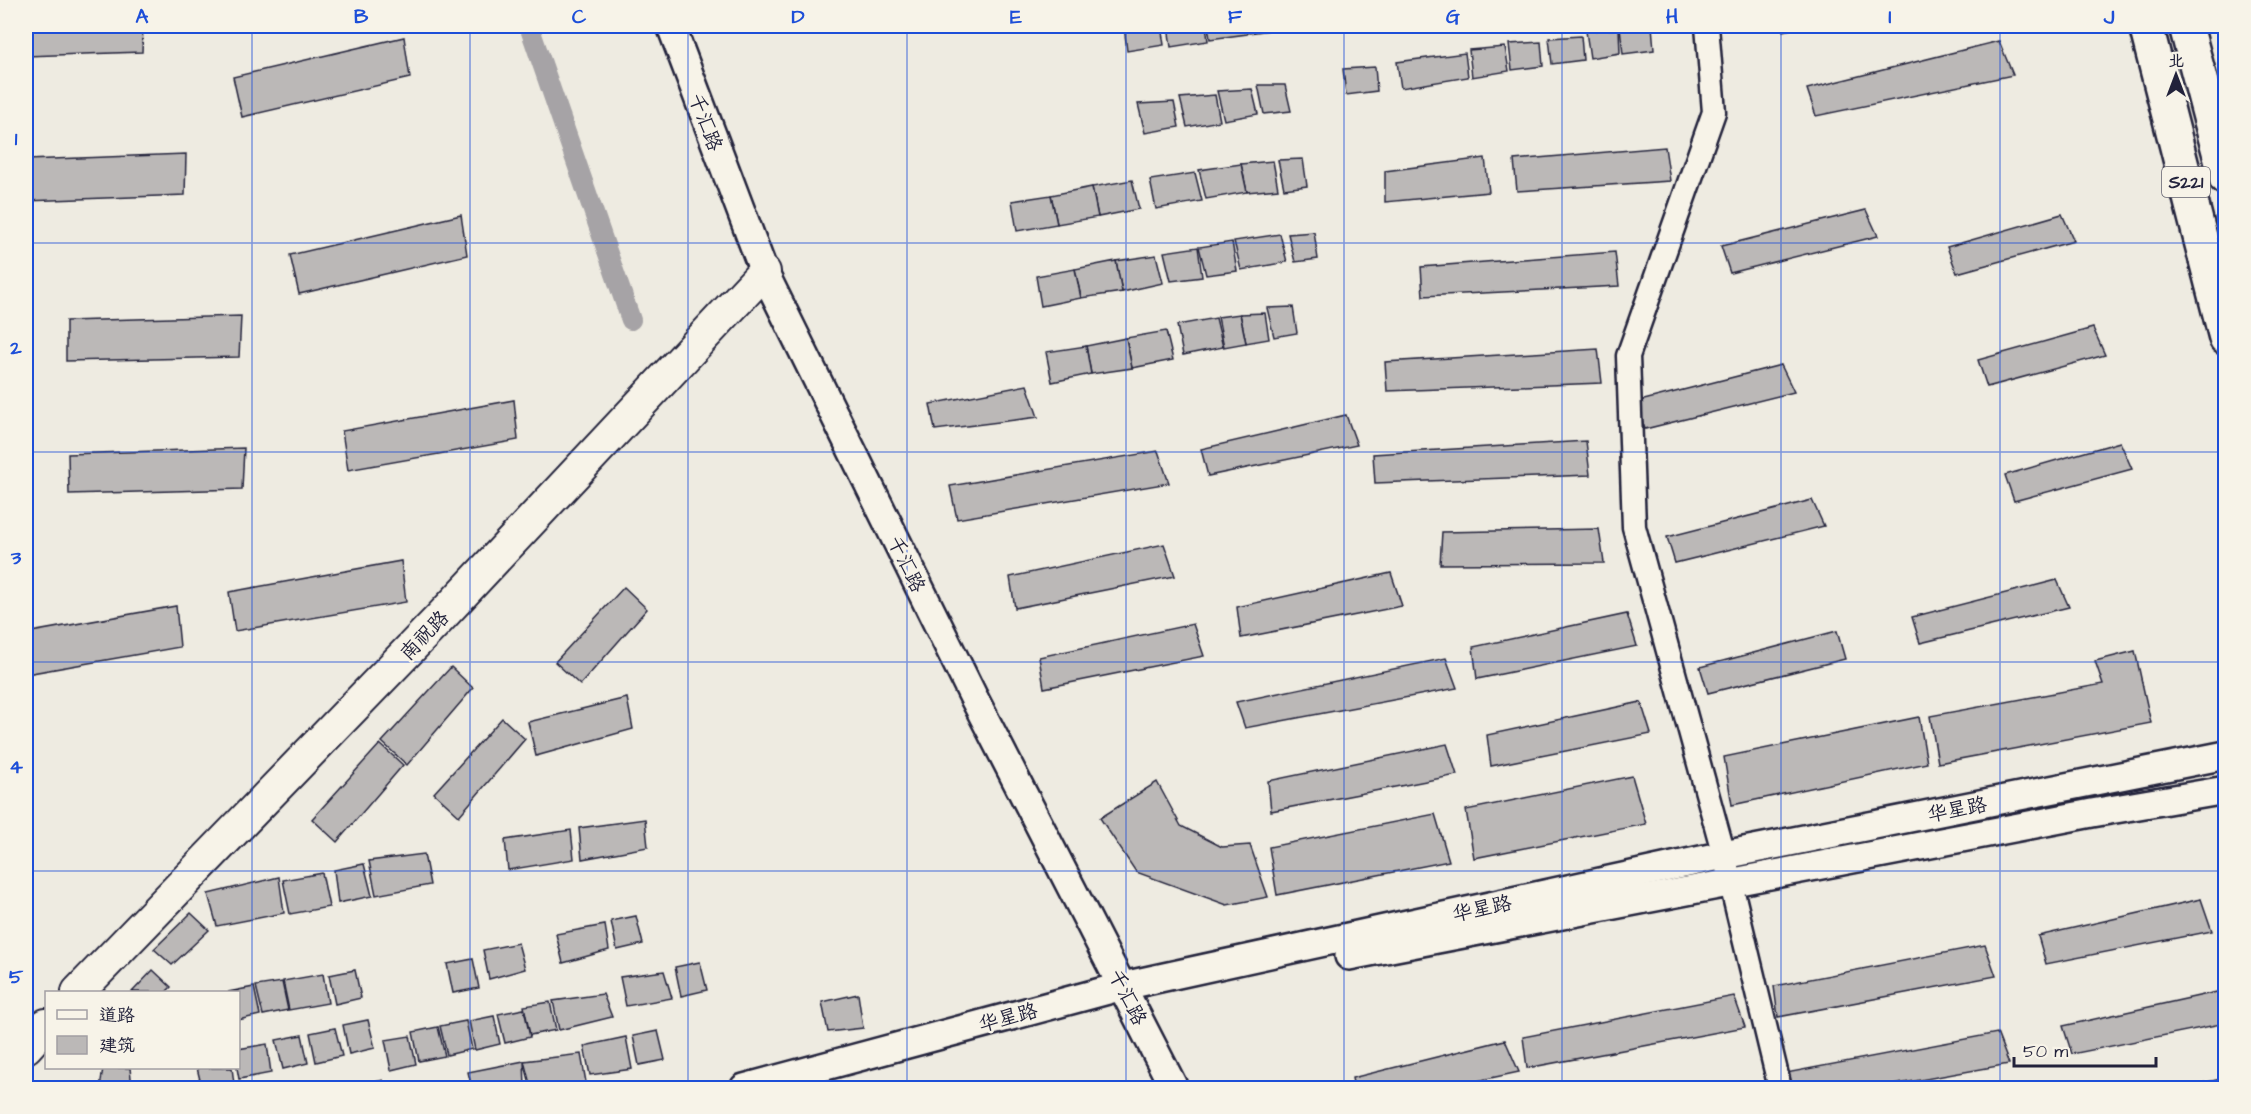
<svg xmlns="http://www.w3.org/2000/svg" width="2251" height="1114" font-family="'Architects Daughter','LXGW WenKai TC',sans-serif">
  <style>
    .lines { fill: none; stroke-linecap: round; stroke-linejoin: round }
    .canal { stroke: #a6a3a6; stroke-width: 20 }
    .building { fill: #bbb8b7; stroke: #22223b; stroke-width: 1.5 }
    .minor-casing { stroke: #22223b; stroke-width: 27 }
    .tertiary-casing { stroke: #22223b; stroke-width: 32 }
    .secondary-casing { stroke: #22223b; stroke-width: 36 }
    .primary-casing { stroke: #22223b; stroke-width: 38 }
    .minor { stroke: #f7f3e8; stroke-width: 22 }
    .tertiary { stroke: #f7f3e8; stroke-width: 27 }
    .secondary { stroke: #f7f3e8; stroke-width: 32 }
    .primary { stroke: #f7f3e8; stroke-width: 33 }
    .grid { fill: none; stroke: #1d4ed8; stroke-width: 1.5; stroke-opacity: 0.55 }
    .labels { text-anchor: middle; stroke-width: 5; stroke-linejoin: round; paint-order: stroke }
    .shield { fill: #f7f3e8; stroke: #62616f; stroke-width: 1.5 }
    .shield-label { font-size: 18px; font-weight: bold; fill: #22223b }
    .street-label { font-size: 20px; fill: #22223b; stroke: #f7f3e8 }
    .neatline { fill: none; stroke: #1d4ed8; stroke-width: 2 }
    .grid-label { font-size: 20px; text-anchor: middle; font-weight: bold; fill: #1d4ed8 }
  </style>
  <rect width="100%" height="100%" fill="#eeebe1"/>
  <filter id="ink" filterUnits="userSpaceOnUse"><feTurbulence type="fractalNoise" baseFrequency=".0167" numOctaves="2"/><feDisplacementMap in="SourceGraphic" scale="12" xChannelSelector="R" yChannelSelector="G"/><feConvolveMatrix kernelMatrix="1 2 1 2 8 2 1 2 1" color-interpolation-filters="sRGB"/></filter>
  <g filter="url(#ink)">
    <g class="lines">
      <path class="canal" d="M 529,26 L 631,320"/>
    </g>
    <g class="building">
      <path d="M 26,26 L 143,26 L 142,52 L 26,56 Z"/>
      <path d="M 1124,26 L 1161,26 L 1164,45 L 1127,51 Z"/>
      <path d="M 1168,26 L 1206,26 L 1208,41 L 1171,47 Z"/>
      <path d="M 1208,26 L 1246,26 L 1247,34 L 1210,39 Z"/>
      <path d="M 1248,26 L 1286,26 L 1286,28 L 1249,33 Z"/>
      <path d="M 1652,26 L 1654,50 L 1623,54 L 1620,27 Z"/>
      <path d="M 1781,26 L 1807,26 L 1783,31 Z"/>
      <path d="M 1619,29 L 1620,53 L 1590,58 L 1586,31 Z"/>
      <path d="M 1581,36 L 1583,60 L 1552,64 L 1549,38 Z"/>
      <path d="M 404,37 L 410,78 L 242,117 L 233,77 Z"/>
      <path d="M 1999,41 L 2013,75 L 1816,116 L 1807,89 Z"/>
      <path d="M 1541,42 L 1543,66 L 1512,70 L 1509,44 Z"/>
      <path d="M 1505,47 L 1509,71 L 1472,77 L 1469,50 Z"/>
      <path d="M 1465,53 L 1468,77 L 1401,88 L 1397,62 Z"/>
      <path d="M 1375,67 L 1377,91 L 1346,95 L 1343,69 Z"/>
      <path d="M 1258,85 L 1285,85 L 1291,111 L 1264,114 Z"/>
      <path d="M 1252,89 L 1258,114 L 1224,120 L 1217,91 Z"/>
      <path d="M 1215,95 L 1220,121 L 1187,127 L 1180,98 Z"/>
      <path d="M 1174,102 L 1179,127 L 1145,133 L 1138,104 Z"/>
      <path d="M 1665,147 L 1670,181 L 1517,191 L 1514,160 Z"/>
      <path d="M 186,154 L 185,195 L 26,201 L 26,160 Z"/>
      <path d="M 1485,158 L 1489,192 L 1385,202 L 1385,171 Z"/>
      <path d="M 1303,159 L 1307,186 L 1284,189 L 1278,160 Z"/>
      <path d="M 1273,161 L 1278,189 L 1247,192 L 1241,164 Z"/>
      <path d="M 1241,164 L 1247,192 L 1206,199 L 1199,170 Z"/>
      <path d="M 1195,173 L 1202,201 L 1156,209 L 1150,180 Z"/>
      <path d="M 1132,180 L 1139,209 L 1098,217 L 1092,187 Z"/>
      <path d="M 1092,187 L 1098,217 L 1057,224 L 1051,195 Z"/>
      <path d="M 1051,195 L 1057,224 L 1017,231 L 1012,201 Z"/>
      <path d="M 1866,210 L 1878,236 L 1730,273 L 1721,246 Z"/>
      <path d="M 2062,214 L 2074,241 L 1957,273 L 1947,247 Z"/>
      <path d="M 461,215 L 467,255 L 299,294 L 290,255 Z"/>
      <path d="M 1314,232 L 1318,259 L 1295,262 L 1288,234 Z"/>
      <path d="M 1280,234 L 1287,262 L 1241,270 L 1234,241 Z"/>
      <path d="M 1232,242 L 1237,271 L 1206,275 L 1199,247 Z"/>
      <path d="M 1198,247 L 1202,277 L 1171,281 L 1164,252 Z"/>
      <path d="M 1615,252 L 1619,286 L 1423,296 L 1421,267 Z"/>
      <path d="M 1156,255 L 1163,283 L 1122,292 L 1116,261 Z"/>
      <path d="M 1116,261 L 1122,292 L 1081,298 L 1075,269 Z"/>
      <path d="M 1075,269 L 1081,298 L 1041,306 L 1036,276 Z"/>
      <path d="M 1293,307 L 1297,333 L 1274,337 L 1267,308 Z"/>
      <path d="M 1265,313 L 1269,339 L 1246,343 L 1240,314 Z"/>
      <path d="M 1240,314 L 1246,343 L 1224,347 L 1218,317 Z"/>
      <path d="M 241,316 L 239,357 L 66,361 L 66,321 Z"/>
      <path d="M 1216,318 L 1223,347 L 1183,355 L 1177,325 Z"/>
      <path d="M 2093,328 L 2105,355 L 1987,387 L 1978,360 Z"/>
      <path d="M 1166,331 L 1173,360 L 1132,368 L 1126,338 Z"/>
      <path d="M 1126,338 L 1132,368 L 1091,374 L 1086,346 Z"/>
      <path d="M 1086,346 L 1091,374 L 1052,382 L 1046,352 Z"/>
      <path d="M 1598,349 L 1602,383 L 1387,391 L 1385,362 Z"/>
      <path d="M 1781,365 L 1794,392 L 1645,429 L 1636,402 Z"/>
      <path d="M 1027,385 L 1038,417 L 935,430 L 930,404 Z"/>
      <path d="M 514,400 L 518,440 L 348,470 L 342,431 Z"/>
      <path d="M 1346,415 L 1357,445 L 1208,476 L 1201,449 Z"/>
      <path d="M 1586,441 L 1590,475 L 1375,483 L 1373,454 Z"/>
      <path d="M 2120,442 L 2132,469 L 2014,501 L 2005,475 Z"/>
      <path d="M 244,448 L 242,489 L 69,494 L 68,454 Z"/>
      <path d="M 1158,451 L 1169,483 L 957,519 L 950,486 Z"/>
      <path d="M 1812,500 L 1824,526 L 1675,563 L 1667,537 Z"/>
      <path d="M 1599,529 L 1604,563 L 1440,564 L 1442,532 Z"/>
      <path d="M 1164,544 L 1175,576 L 1015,608 L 1010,577 Z"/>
      <path d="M 401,561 L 406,602 L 235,631 L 229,592 Z"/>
      <path d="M 1391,573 L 1402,606 L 1241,638 L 1237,607 Z"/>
      <path d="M 2057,580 L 2069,607 L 1920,643 L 1912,617 Z"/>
      <path d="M 624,587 L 647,609 L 580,685 L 555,662 Z"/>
      <path d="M 176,606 L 180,647 L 26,674 L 26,633 Z"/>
      <path d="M 1627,614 L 1637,646 L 1477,679 L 1473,647 Z"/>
      <path d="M 1193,624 L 1204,656 L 1044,688 L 1039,657 Z"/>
      <path d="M 1837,631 L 1845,659 L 1708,693 L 1700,667 Z"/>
      <path d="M 2135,651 L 2151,723 L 1938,763 L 1930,716 L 2103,684 L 2095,661 Z"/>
      <path d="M 1446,658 L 1457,688 L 1245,728 L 1236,702 Z"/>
      <path d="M 451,667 L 473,688 L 407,765 L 382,742 Z"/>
      <path d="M 627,698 L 633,729 L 536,756 L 528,722 Z"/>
      <path d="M 1641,702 L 1651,734 L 1491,766 L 1487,735 Z"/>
      <path d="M 1919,717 L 1927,763 L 1732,805 L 1724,757 Z"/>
      <path d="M 502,718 L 525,739 L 459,816 L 434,793 Z"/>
      <path d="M 380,744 L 403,765 L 337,842 L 312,819 Z"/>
      <path d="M 1447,744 L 1457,775 L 1271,811 L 1268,781 Z"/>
      <path d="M 1632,776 L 1646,824 L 1474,858 L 1466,810 Z"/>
      <path d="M 1157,782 L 1181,826 L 1222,847 L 1250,845 L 1268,897 L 1227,905 L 1136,872 L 1100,818 Z"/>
      <path d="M 1435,814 L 1449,861 L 1277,895 L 1269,847 Z"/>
      <path d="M 645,819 L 648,847 L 582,859 L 579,828 Z"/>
      <path d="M 571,830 L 574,859 L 508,870 L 505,840 Z"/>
      <path d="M 424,854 L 430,885 L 376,895 L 369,861 Z"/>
      <path d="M 364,864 L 372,896 L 338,903 L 334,870 Z"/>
      <path d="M 322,873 L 329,907 L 290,914 L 283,880 Z"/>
      <path d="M 279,877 L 284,913 L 217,926 L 208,894 Z"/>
      <path d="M 2201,899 L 2212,931 L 2046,964 L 2038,936 Z"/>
      <path d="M 191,913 L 209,930 L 172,965 L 154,949 Z"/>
      <path d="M 636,916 L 643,944 L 617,950 L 611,921 Z"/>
      <path d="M 605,925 L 609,950 L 563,963 L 556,934 Z"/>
      <path d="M 518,943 L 525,969 L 489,979 L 483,950 Z"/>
      <path d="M 1985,945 L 1996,976 L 1778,1017 L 1774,986 Z"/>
      <path d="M 473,959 L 479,988 L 453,993 L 447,964 Z"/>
      <path d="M 700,962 L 707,990 L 681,996 L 675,967 Z"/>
      <path d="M 153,970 L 171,987 L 166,992 L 132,992 Z"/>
      <path d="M 355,970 L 361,998 L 335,1004 L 329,975 Z"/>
      <path d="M 664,971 L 672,998 L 626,1006 L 620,977 Z"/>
      <path d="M 323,974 L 328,1003 L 289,1010 L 283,981 Z"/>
      <path d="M 282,982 L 288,1010 L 263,1015 L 256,986 Z"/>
      <path d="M 254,987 L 260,1015 L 238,1020 L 238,992 L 228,992 Z"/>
      <path d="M 2226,990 L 2226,1023 L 2072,1054 L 2063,1026 Z"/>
      <path d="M 603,994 L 612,1017 L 559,1030 L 553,1001 Z"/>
      <path d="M 858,994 L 863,1028 L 828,1032 L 822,1002 Z"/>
      <path d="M 1734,996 L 1745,1027 L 1527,1068 L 1523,1037 Z"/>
      <path d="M 550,1002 L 556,1030 L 530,1035 L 524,1006 Z"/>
      <path d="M 524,1009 L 530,1037 L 505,1043 L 498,1014 Z"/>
      <path d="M 494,1016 L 500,1044 L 475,1050 L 469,1021 Z"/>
      <path d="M 368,1020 L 375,1048 L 349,1054 L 343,1025 Z"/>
      <path d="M 466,1021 L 472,1049 L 447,1055 L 440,1026 Z"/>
      <path d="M 438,1027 L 445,1056 L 419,1061 L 413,1032 Z"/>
      <path d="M 335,1028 L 342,1056 L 316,1062 L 310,1033 Z"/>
      <path d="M 658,1031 L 665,1060 L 639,1065 L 633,1036 Z"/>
      <path d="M 1997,1033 L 2009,1064 L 1876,1088 L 1789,1088 L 1786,1073 Z"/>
      <path d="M 302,1035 L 308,1063 L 283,1069 L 276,1040 Z"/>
      <path d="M 410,1036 L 416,1064 L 391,1070 L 385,1040 Z"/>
      <path d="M 626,1037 L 632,1069 L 590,1075 L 584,1046 Z"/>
      <path d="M 1505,1040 L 1519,1072 L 1444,1088 L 1354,1088 L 1352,1078 Z"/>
      <path d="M 267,1044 L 271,1073 L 239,1079 L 237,1068 L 238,1049 Z"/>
      <path d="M 581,1054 L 587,1088 L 531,1088 L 524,1061 Z"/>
      <path d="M 524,1061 L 525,1088 L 472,1088 L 468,1072 Z"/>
      <path d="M 103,1068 L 130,1068 L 132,1088 L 76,1088 L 76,1086 L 100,1088 Z"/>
      <path d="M 197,1068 L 232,1068 L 234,1084 L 202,1088 Z"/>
      <path d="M 2226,1078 L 2226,1088 L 2179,1088 Z"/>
      <path d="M 383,1080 L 386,1088 L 347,1088 Z"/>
      <path d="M 41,1085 L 76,1086 L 76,1088 L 42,1088 Z"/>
    </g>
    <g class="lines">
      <g class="minor-casing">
        <path id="minor" d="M 1707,26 L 1714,112 L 1628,356 L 1634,527 L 1724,855 L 1780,1088"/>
      </g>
      <g class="tertiary-casing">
        <g id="tertiary">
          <path d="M 671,26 L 764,272 L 973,696 L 1174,1088"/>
          <path d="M 1349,956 L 2092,813 L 2226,790"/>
          <path d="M 744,1088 L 1123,986 L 1724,855 L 2226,755"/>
        </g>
      </g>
      <g class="secondary-casing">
        <g id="secondary">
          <path d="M 78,992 L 438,620 L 764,272"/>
          <path d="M 26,1047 L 46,1025"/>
        </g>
      </g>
      <g class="primary-casing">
        <g id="primary">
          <path d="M 2146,26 L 2226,338"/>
          <path d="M 2186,26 L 2226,178"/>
        </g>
      </g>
      <use href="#minor" class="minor"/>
      <use href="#tertiary" class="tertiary"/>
      <use href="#secondary" class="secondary"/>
      <use href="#primary" class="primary"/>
    </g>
  </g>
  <path class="grid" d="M 252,26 L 252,1088M 470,26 L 470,1088M 688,26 L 688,1088M 907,26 L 907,1088M 1126,26 L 1126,1088M 1344,26 L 1344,1088M 1562,26 L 1562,1088M 1781,26 L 1781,1088M 2000,26 L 2000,1088M 26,243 L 2226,243M 26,452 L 2226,452M 26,662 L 2226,662M 26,871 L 2226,871"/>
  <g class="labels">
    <rect class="shield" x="2162" y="167" width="48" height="30" rx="4.5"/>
    <g class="shield-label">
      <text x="2186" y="188">S221</text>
    </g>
    <g class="street-label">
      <text transform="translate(706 122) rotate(69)" y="7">千汇路</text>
      <text transform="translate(907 564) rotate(64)" y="7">千汇路</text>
      <text transform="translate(424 635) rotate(-46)" y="7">南祝路</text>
      <text transform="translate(1957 809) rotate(-11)" y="7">华星路</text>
      <text transform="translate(1482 908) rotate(-12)" y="7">华星路</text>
      <text transform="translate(1128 997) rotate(63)" y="7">千汇路</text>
      <text transform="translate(1008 1017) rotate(-15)" y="7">华星路</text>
    </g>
  </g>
  <rect width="2251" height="1114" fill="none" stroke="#f7f3e8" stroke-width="66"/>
  <rect x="45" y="991" width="195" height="78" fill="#f7f3e8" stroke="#a29fa3" stroke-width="1.5"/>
  <rect x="57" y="1010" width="30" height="9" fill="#f7f3e8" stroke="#a29fa3" stroke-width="1.5"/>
  <text x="99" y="1021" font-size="18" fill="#22223b">道路</text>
  <rect x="57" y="1036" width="30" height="18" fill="#bbb8b7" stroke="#a29fa3" stroke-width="1.5"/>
  <text x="99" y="1051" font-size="18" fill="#22223b">建筑</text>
  <g transform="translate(2176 75)" stroke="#f7f3e8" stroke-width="4.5" paint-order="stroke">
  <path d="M0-4.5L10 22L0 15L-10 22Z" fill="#22223b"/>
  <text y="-9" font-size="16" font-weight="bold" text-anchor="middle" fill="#22223b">北</text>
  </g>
  <path d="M2014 1057v9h142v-9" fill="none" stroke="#22223b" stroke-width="3"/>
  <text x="2023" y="1057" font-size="18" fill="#22223b" stroke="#f7f3e8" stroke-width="4.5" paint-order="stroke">50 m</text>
  <rect x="33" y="33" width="2185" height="1048" class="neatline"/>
  <g class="grid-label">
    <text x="142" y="23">A</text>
    <text x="361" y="23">B</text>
    <text x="579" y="23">C</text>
    <text x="798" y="23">D</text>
    <text x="1016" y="23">E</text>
    <text x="1235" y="23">F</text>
    <text x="1453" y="23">G</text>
    <text x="1672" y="23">H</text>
    <text x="1890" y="23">I</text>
    <text x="2109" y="23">J</text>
    <text x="16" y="145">1</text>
    <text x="16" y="354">2</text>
    <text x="16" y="564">3</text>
    <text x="16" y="773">4</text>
    <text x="16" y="983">5</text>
  </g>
</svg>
